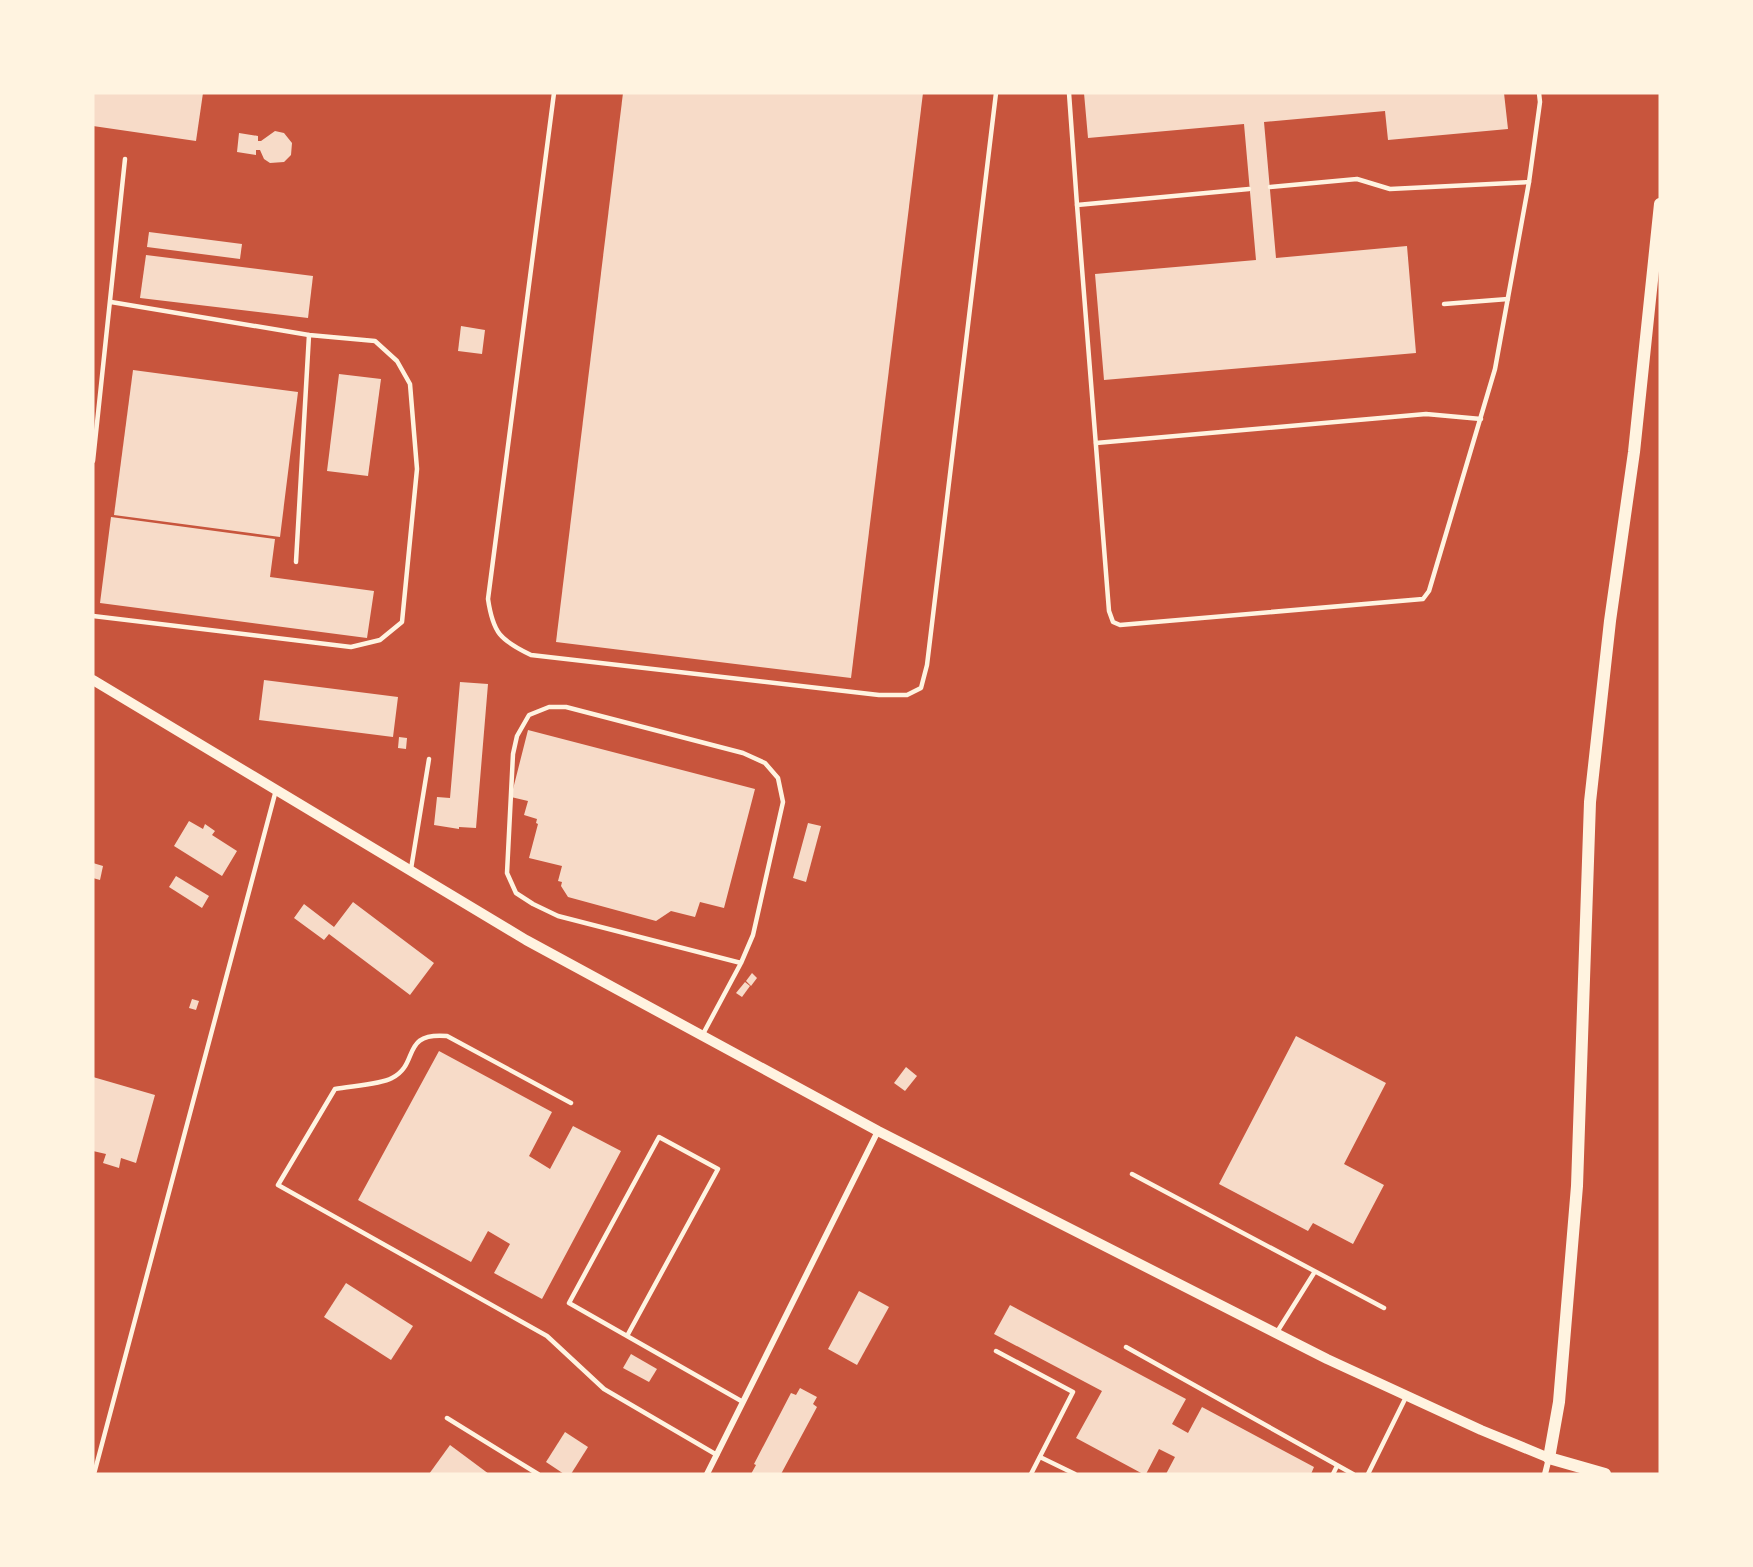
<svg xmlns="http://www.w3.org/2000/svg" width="1753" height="1567" font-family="Helvetica,sans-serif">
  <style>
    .building { fill: #f7dbc8 }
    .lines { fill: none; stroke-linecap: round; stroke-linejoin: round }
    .service { stroke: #fff3e0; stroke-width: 4.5 }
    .minor { stroke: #fff3e0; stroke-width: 6 }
    .tertiary { stroke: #fff3e0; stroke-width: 10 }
    .secondary { stroke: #fff3e0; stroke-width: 12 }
  </style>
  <rect width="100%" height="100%" fill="#c8553d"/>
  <g class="building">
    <path d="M 93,93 L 203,93 L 196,141 L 93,126 Z"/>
    <path d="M 623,93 L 923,93 L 851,678 L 556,642 Z"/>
    <path d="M 1084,93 L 1504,93 L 1508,129 L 1388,140 L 1385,111 L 1264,122 L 1276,258 L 1407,246 L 1416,353 L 1104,380 L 1095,274 L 1256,260 L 1244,124 L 1088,138 Z"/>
    <path d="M 275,131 L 284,133 L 292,143 L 291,155 L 284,162 L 270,163 L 264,159 L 260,150 L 256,150 L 256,155 L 237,152 L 239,133 L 258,136 L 258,141 L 261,141 Z"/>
    <path d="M 149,232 L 242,244 L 240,259 L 147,247 Z"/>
    <path d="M 146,255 L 313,276 L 308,318 L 140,298 Z"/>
    <path d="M 461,326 L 485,330 L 482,354 L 458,351 Z"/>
    <path d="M 133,370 L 298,392 L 280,537 L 114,515 Z"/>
    <path d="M 339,374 L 381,379 L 368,476 L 327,471 Z"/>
    <path d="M 111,517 L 275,539 L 270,577 L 374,591 L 367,638 L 100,603 Z"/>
    <path d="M 264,680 L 398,697 L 393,737 L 259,720 Z"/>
    <path d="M 460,682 L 488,684 L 476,828 L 459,827 L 459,829 L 434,825 L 437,797 L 450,798 Z"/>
    <path d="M 528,730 L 755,789 L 724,908 L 700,902 L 695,917 L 671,911 L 656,921 L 568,897 L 561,886 L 562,882 L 558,881 L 562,866 L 529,858 L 538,824 L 536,823 L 537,819 L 524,815 L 528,801 L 511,797 Z"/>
    <path d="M 399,737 L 407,738 L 406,749 L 398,748 Z"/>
    <path d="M 189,821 L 203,829 L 205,824 L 215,831 L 212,835 L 237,851 L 222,876 L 174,846 Z"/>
    <path d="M 808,823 L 821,826 L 806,882 L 793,878 Z"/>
    <path d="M 93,863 L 103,866 L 100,880 L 93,878 Z"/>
    <path d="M 176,876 L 209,896 L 202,908 L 169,887 Z"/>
    <path d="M 353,902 L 434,963 L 410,995 L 329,934 L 324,940 L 294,918 L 304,904 L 334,927 Z"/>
    <path d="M 752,973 L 757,978 L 751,986 L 746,981 Z"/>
    <path d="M 745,982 L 750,986 L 742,997 L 736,993 Z"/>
    <path d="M 192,999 L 199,1001 L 196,1010 L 189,1008 Z"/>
    <path d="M 1296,1036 L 1386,1083 L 1344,1164 L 1384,1185 L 1353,1244 L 1313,1223 L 1308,1231 L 1219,1184 Z"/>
    <path d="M 439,1051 L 552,1112 L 529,1156 L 550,1169 L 573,1126 L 621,1151 L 542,1299 L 494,1273 L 510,1244 L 488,1231 L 471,1262 L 358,1200 Z"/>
    <path d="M 906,1067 L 917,1076 L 905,1091 L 894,1083 Z"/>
    <path d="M 93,1077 L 155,1095 L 136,1163 L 121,1158 L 119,1168 L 103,1163 L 106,1154 L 93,1151 Z"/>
    <path d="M 346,1283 L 413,1326 L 391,1360 L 324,1317 Z"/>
    <path d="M 859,1291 L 889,1307 L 857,1365 L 828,1349 Z"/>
    <path d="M 1010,1305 L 1186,1399 L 1172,1424 L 1188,1433 L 1202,1407 L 1314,1467 L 1311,1474 L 1166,1474 L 1175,1457 L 1159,1449 L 1146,1474 L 1143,1474 L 1076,1438 L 1102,1391 L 994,1334 Z"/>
    <path d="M 631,1354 L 657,1369 L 649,1382 L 623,1368 Z"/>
    <path d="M 800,1388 L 817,1397 L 813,1404 L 817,1407 L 781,1474 L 751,1474 L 756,1465 L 754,1464 L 791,1393 L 796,1395 Z"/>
    <path d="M 565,1432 L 588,1447 L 571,1474 L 564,1474 L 546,1462 Z"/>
    <path d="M 450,1445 L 489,1474 L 429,1474 Z"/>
  </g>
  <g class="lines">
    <g class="service">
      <path d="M 554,93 L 488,599 C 493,633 500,640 531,655 L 879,695 L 907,695 L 921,688 L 927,665 L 996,93"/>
      <path d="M 1069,93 L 1077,205 L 1249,189"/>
      <path d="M 1270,187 L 1357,179 L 1390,189 L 1529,182 L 1540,102 L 1539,93"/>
      <path d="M 1077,205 L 1109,611 L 1113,622 L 1120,625 L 1423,599 L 1429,591 L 1495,369 L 1529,182"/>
      <path d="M 1444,304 L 1508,299"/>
      <path d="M 1096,443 L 1426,414 L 1481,419"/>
      <path d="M 93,461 L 125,159"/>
      <path d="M 296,562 L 309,335"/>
      <path d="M 93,616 L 351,647 L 380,640 L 402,622 L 417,469 L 410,384 L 397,361 L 375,341 L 309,335 L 111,302"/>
      <path d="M 411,869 L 429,759"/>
      <path d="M 703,1034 L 741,963 L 753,935 L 783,802 L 778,778 L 765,763 L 743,753 L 566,707 L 549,707 L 529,715 L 517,736 L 513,754 L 507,873 L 516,893 L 533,904 L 558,916 L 741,963"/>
      <path d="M 571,1103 L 447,1036 C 400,1032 420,1064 392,1078 C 379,1085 350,1086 335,1089 L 278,1185 L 547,1336 L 604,1389 L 717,1455"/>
      <path d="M 1132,1174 L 1384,1308"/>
      <path d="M 1277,1332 L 1314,1273"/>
      <path d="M 627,1336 L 718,1169 L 659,1137 L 569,1303 L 743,1402"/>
      <path d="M 1126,1347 L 1353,1474"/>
      <path d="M 996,1351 L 1073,1392 L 1031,1474"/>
      <path d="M 447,1418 L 538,1474"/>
      <path d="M 1040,1457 L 1075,1474"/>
      <path d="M 94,1474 L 276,790"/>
      <path d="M 1333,1474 L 1337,1466"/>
      <path d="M 1368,1474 L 1407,1395"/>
    </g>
    <g class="minor">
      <path d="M 707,1474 L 878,1131"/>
      <path d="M 1545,1474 L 1549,1458"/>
    </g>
    <path class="tertiary" d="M 93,680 L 526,940 L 878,1131 L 1327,1359 L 1481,1430 L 1549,1458"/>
    <path class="secondary" d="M 1605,1474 L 1549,1458 L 1559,1402 L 1577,1186 L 1590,802 L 1610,621 L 1634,452 L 1660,204"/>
  </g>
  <rect width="1753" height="1567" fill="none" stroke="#fff3e0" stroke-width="189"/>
</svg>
